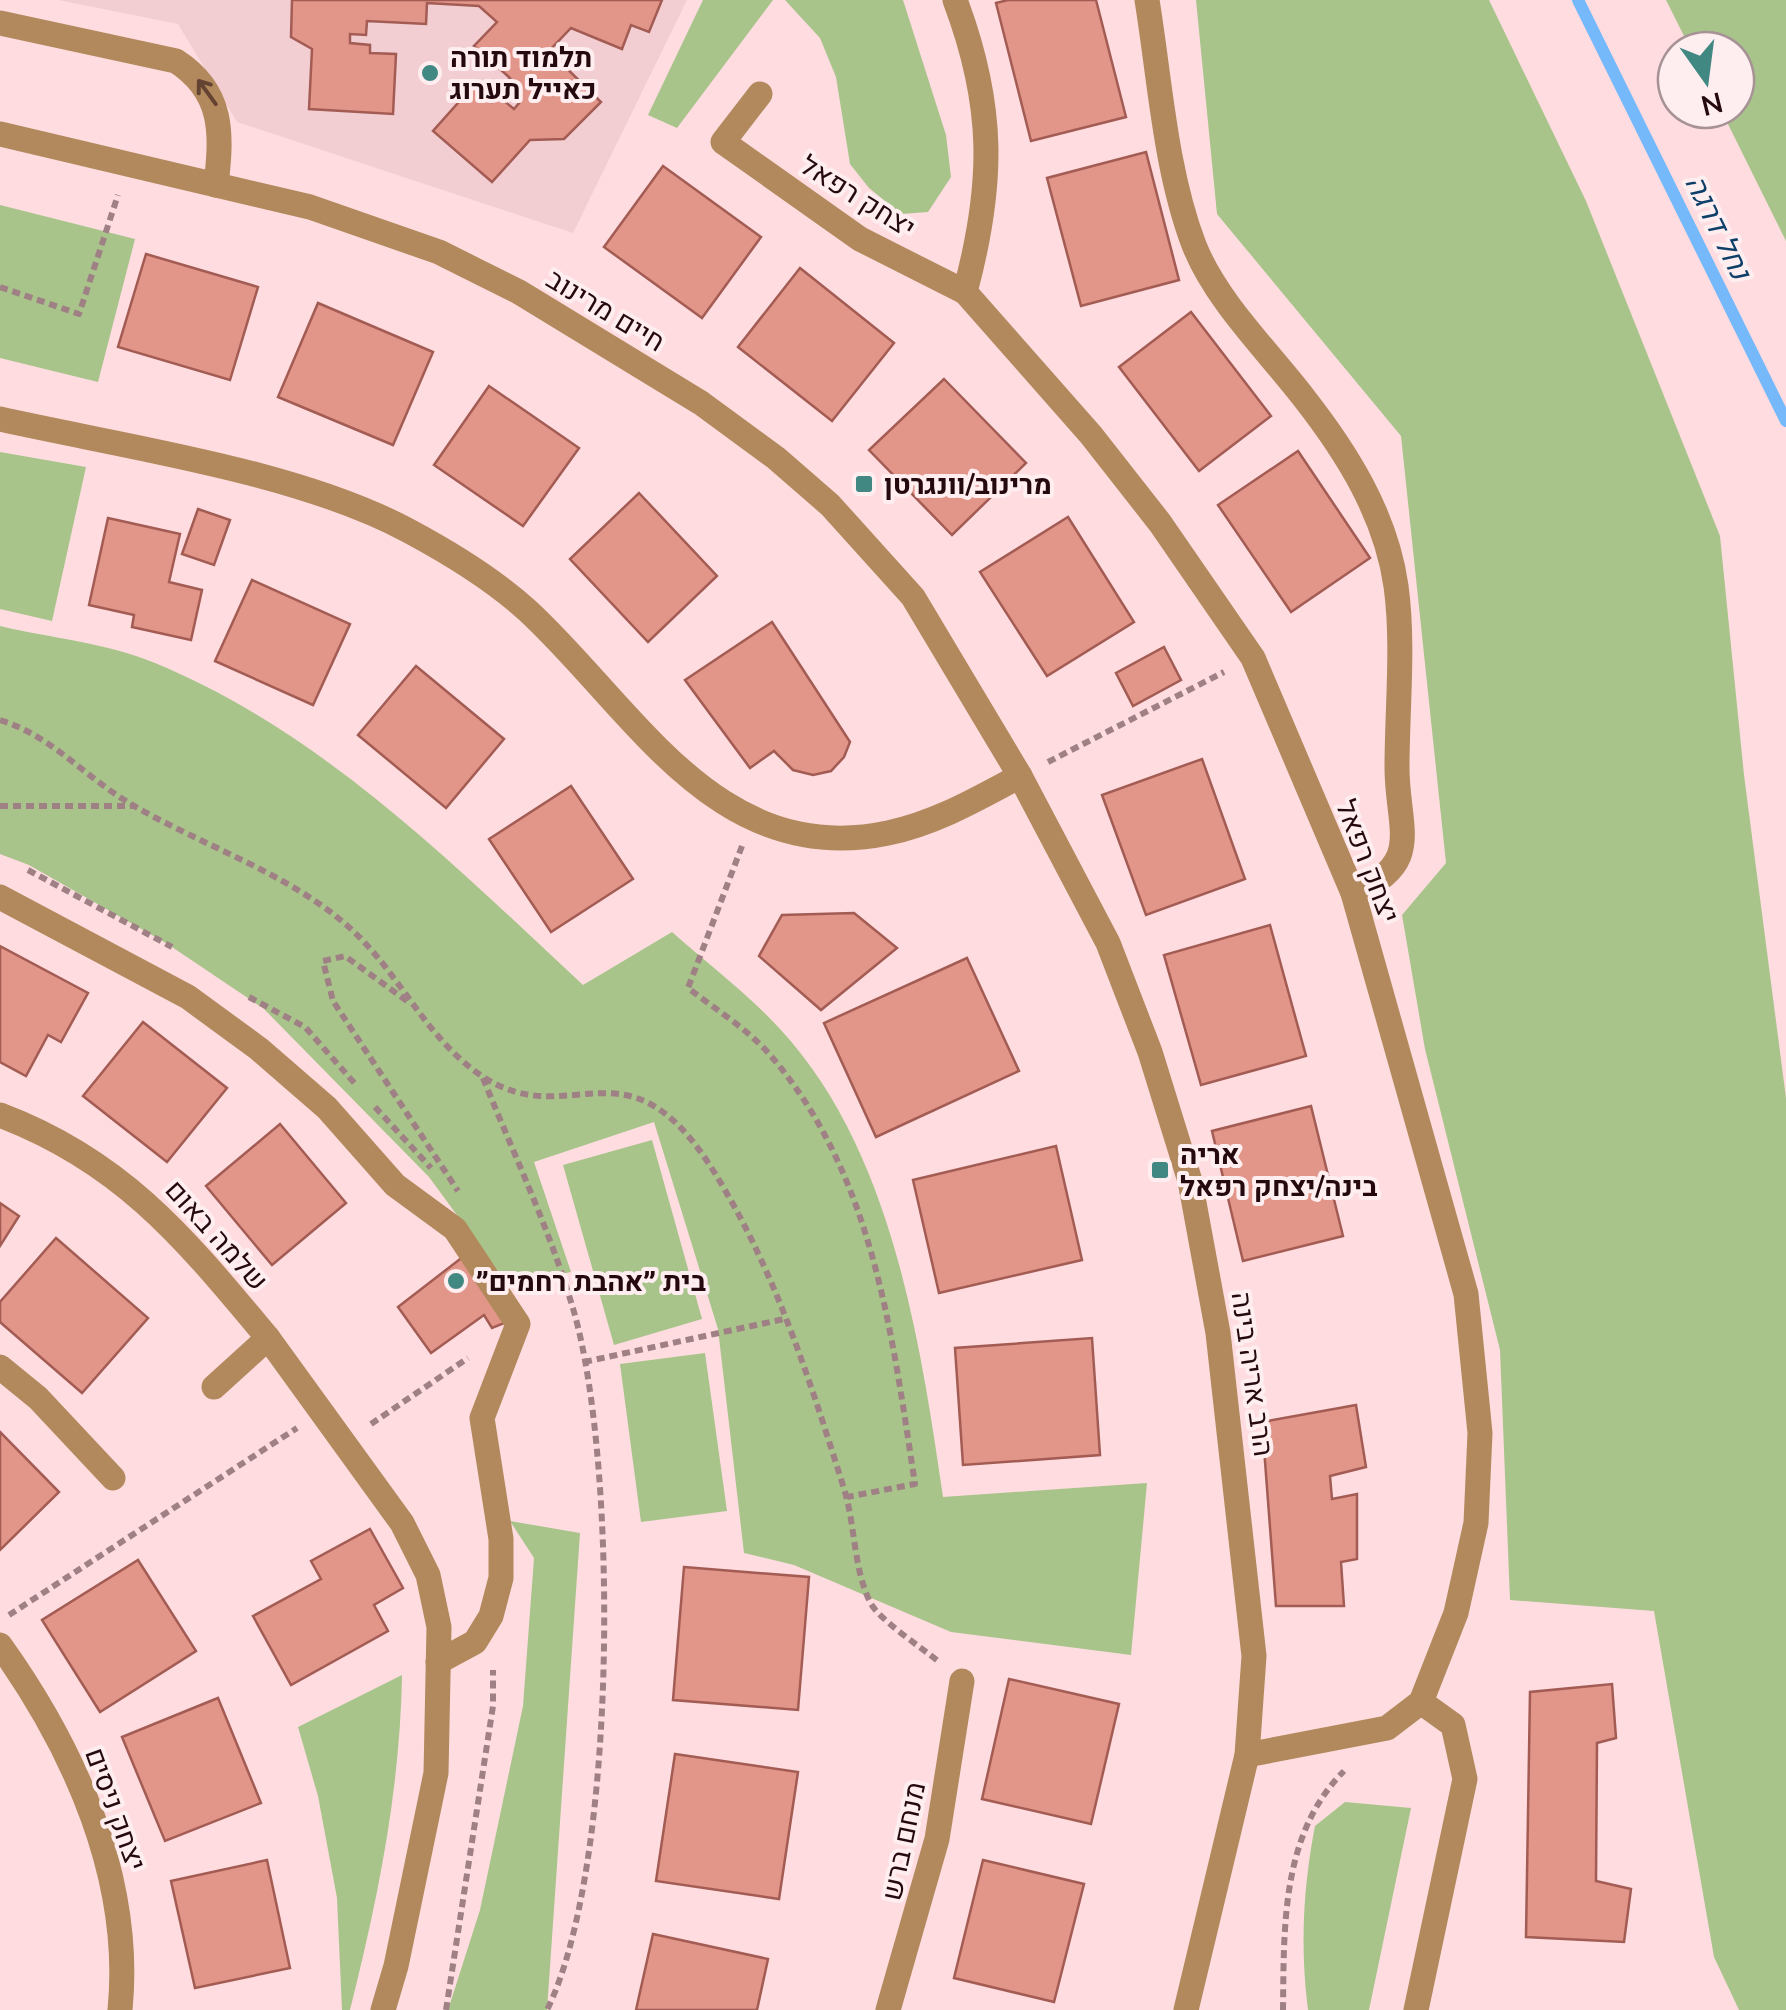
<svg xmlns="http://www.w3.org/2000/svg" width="1786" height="2010" font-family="'Nunito Sans',Heebo,sans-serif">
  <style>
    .built { fill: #f2cdd2 }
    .green { fill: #a8c48a }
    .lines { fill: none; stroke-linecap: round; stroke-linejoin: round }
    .stream { stroke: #75b9fb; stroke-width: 12 }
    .building { fill: #e29589; stroke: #a35c53; stroke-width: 2.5 }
    .path { stroke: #9f8085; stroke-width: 6; stroke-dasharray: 8 5; stroke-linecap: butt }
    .minor { stroke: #b2895c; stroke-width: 25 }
    .oneway { stroke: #644332 }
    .poi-dot { fill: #418883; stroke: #ffeef0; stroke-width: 4 }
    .labels { text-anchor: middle; stroke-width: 8; stroke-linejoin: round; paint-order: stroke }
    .poi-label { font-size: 28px; font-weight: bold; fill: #24090f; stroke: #ffeef0; text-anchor: start }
    .street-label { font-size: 28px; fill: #24090f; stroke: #ffeef0 }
    .water-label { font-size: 30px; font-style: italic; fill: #0d3f68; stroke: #ffeef0 }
  </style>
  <rect width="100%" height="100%" fill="#fedce0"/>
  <path class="built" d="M 58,0 L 687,0 L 573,233 L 237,122 L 178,24 Z"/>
  <g class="green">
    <path d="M 703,0 L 773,0 L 677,128 L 648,115 Z"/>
    <path d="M 785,0 L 903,0 L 946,135 L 951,177 L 928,212 L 901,214 L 869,188 L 850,164 L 836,77 L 820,38 Z"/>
    <path d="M 1196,0 L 1489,0 L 1586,201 L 1720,536 L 1744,775 L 1786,1098 L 1786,2010 L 1739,2010 L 1714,1957 L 1654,1611 L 1510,1600 L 1500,1350 L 1425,1049 L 1402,915 L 1446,863 L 1401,436 L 1217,214 Z"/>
    <path d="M 1666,0 L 1786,0 L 1786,241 L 1721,110 L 1736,110 L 1736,50 L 1691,50 Z"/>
    <path d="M 0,205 L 135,239 L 98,382 L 0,358 Z"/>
    <path d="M 0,452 L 86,467 L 52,621 L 0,609 Z"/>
    <path d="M 0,626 C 50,638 108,643 155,663 C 322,732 453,864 583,985 L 672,932 C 708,964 748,994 780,1029 C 892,1150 920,1340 943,1497 L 1147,1483 L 1131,1655 L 951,1632 L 794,1565 L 744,1553 L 718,1329 L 654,1122 L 534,1162 L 571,1272 L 509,1286 L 429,1177 L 264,1009 L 166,943 L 29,865 L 0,854 Z"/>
    <path d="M 652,1140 L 702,1319 L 614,1345 L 563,1165 Z"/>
    <path d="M 705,1353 L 727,1511 L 641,1522 L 620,1364 Z"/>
    <path d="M 510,1521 L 580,1533 L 547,2010 L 448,2010 L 480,1910 L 523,1706 L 534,1558 Z"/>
    <path d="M 402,1675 C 400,1791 378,1898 350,2010 L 342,2010 L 337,1898 L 318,1796 L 298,1727 Z"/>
    <path d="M 1345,1802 L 1411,1808 L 1369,2010 L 1308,2010 C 1300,1947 1303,1888 1315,1826 Z"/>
  </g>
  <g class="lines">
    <path class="stream" d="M 1578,0 L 1786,421"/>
  </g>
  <g class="building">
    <path d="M 292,0 L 662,0 L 649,32 L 631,25 L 622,49 L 571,28 L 549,51 L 601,102 L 564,139 L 530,140 L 492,182 L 433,131 L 474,85 L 492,102 L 498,96 L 514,109 L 519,103 L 502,87 L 510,78 L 474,46 L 497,22 L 479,6 L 427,3 L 426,24 L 367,21 L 366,35 L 350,34 L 350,43 L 370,45 L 370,53 L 396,54 L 393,114 L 309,109 L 312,49 L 291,37 Z"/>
    <path d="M 1008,0 L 1096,0 L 1126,117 L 1031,141 L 996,3 Z"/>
    <path d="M 1146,152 L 1179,280 L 1081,306 L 1047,178 Z"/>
    <path d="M 663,166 L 761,237 L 702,318 L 604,247 Z"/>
    <path d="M 146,254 L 258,287 L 230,380 L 118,347 Z"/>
    <path d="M 800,268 L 894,343 L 832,421 L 738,347 Z"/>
    <path d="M 318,303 L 433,352 L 393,445 L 278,397 Z"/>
    <path d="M 1191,312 L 1271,416 L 1199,471 L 1119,367 Z"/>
    <path d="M 944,379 L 1026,463 L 952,535 L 869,450 Z"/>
    <path d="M 489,386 L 579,448 L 523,526 L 434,465 Z"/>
    <path d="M 1298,451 L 1370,558 L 1291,612 L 1218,505 Z"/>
    <path d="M 639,493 L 717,576 L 648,642 L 570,559 Z"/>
    <path d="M 198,509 L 230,520 L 214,565 L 182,554 Z"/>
    <path d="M 1068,517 L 1134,622 L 1047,676 L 980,572 Z"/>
    <path d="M 108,518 L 180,534 L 169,582 L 202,590 L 191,640 L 132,627 L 134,615 L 89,605 Z"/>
    <path d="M 252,580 L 350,624 L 313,705 L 215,661 Z"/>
    <path d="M 772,622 L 850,742 L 844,757 L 831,771 L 813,775 L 793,770 L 774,751 L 750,768 L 685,680 Z"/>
    <path d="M 1164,647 L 1181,680 L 1133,706 L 1116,673 Z"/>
    <path d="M 416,666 L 504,739 L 446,808 L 358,735 Z"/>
    <path d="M 1202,759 L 1245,879 L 1146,915 L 1102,795 Z"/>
    <path d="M 571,786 L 633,879 L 551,932 L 489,839 Z"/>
    <path d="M 854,913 L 897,948 L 821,1010 L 759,956 L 782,915 Z"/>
    <path d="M 1270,925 L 1306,1056 L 1201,1085 L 1164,955 Z"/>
    <path d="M 0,946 L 88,993 L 61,1042 L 48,1035 L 26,1076 L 0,1062 Z"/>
    <path d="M 967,958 L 1019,1071 L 876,1137 L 824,1023 Z"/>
    <path d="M 143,1022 L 227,1088 L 167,1162 L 83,1096 Z"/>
    <path d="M 1311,1106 L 1343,1236 L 1243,1261 L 1212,1131 Z"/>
    <path d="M 280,1124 L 346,1203 L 272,1265 L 206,1186 Z"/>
    <path d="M 1056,1146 L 1082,1260 L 939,1293 L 913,1180 Z"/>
    <path d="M 0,1203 L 19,1216 L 0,1246 Z"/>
    <path d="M 56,1238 L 148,1318 L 82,1393 L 0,1322 L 0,1302 Z"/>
    <path d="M 464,1256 L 507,1322 L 492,1328 L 484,1315 L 431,1353 L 398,1307 Z"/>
    <path d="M 1092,1338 L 1100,1455 L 963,1465 L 955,1348 Z"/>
    <path d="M 1356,1405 L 1366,1467 L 1330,1476 L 1332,1499 L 1357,1494 L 1357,1559 L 1341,1562 L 1344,1606 L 1276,1606 L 1262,1422 Z"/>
    <path d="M 0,1432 L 59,1492 L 0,1550 Z"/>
    <path d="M 370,1529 L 403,1588 L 374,1605 L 388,1631 L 291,1685 L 253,1616 L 321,1579 L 311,1561 Z"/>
    <path d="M 138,1560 L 196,1651 L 100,1712 L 42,1620 Z"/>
    <path d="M 684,1567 L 809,1577 L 798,1710 L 673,1700 Z"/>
    <path d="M 1009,1679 L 1119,1704 L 1091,1824 L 982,1799 Z"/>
    <path d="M 1612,1684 L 1616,1738 L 1597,1743 L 1596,1881 L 1631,1889 L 1624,1942 L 1526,1937 L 1530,1692 Z"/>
    <path d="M 218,1698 L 261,1803 L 165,1841 L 122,1737 Z"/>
    <path d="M 675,1754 L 798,1772 L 779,1899 L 656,1881 Z"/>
    <path d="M 267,1860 L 290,1968 L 195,1988 L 171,1881 Z"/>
    <path d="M 983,1860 L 1084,1884 L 1054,2002 L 954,1978 Z"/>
    <path d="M 653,1934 L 768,1959 L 757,2010 L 636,2010 Z"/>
  </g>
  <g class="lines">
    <g class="path">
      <path d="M 0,287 L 79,314 L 118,195"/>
      <path d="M 0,720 C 51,736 82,774 126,801 C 203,848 303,876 365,943 C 407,988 432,1044 485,1078 C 571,1132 625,1036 709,1164 C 773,1263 810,1380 845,1492 C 855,1526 854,1570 870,1602 C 878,1619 922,1648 938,1661"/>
      <path d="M 1048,762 L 1224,672"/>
      <path d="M 0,806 L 134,806"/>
      <path d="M 742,846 L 688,988 C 715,1009 749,1030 771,1056 C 874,1176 892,1335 915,1484 L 847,1497"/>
      <path d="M 28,870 L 172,947"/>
      <path d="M 249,997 L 305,1027 L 357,1086"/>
      <path d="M 407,1001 L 345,956 L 323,961 L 333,1001 L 458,1191"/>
      <path d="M 483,1078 C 514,1155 551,1232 574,1312 C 618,1466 618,1866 547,2010"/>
      <path d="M 375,1107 L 431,1168"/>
      <path d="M 584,1362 L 784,1319"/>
      <path d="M 371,1424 L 468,1358"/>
      <path d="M 9,1615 L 297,1428"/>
      <path d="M 446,2010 L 493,1706 L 493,1670"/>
      <path d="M 1283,2010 C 1284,1927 1281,1834 1344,1771"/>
    </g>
    <g class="minor">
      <path d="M 955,0 C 995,106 994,184 965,292"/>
      <path d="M 1147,0 C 1160,80 1165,169 1194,245 C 1216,301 1268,351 1304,398 C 1347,453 1386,515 1396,586 C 1404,644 1397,709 1397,768 C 1397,828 1425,864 1353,893"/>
      <path d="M 0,23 L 176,61 C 224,92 222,134 216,185"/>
      <path d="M 760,94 L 723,142 L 860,239 L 965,292 L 1091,435 L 1160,523 L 1253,658 L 1353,893 L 1466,1294 L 1480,1433 L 1476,1523 L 1456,1613 L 1421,1702 L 1387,1728 L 1247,1755"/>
      <path d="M 0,134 L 310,207 L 439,252 L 519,292 L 701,403 L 776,458 L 830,505 L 913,597 L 1020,776 L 1108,943 L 1150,1052 L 1190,1181 L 1218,1333 L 1254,1656 L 1247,1755 L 1186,2010"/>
      <path d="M 0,419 C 124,447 298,471 409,531 C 450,553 493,579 528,611 C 634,709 717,869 888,833 C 936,823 977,799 1020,776"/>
      <path d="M 0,897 L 188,997 L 259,1049 L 327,1108 L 395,1185 L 455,1229 L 518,1324 L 482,1418 L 501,1539 L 501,1578 L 491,1616 L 475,1642 L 438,1662"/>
      <path d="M 0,1115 C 124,1162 186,1240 268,1338 L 214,1387"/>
      <path d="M 268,1338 L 402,1523 L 428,1575 L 439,1627 L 436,1773 L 396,1966 L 383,2010"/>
      <path d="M 0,1367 L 38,1398 L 113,1478"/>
      <path d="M 0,1645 C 75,1750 133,1879 120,2010"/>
      <path d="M 888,2010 L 937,1839 L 962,1681"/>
      <path d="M 1416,2010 L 1465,1779 L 1453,1725 L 1421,1702"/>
    </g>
  </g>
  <defs><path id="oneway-shaft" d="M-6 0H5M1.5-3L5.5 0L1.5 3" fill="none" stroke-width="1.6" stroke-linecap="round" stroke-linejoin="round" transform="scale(2.5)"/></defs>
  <use class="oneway" href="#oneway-shaft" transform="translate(207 92) rotate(-126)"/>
  <g class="poi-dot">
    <circle cx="430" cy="73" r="10"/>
    <rect x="854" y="474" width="20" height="20" rx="5"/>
    <rect x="1150" y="1160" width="20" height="20" rx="5"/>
    <circle cx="456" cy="1281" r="10"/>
  </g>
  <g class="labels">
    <g class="poi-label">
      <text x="450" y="67">תלמוד תורה<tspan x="450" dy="32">כאייל תערוג</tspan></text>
      <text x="884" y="494">מרינוב/וונגרטן</text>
      <text x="1180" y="1164">אריה<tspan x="1180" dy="32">בינה/יצחק רפאל</tspan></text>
      <text x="476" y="1291">בית ״אהבת רחמים״</text>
    </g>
    <g class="street-label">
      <text transform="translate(858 196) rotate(32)" y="10">יצחק רפאל</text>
      <text transform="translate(606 310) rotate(31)" y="10">חיים מרינוב</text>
      <text transform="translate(1368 861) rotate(69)" y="10">יצחק רפאל</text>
      <text transform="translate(217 1235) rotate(48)" y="10">שלמה באום</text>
      <text transform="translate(1253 1374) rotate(82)" y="10">הרב אריה בינה</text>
      <text transform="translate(116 1809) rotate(70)" y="10">יצחק ניסים</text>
      <text transform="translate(903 1841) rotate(-78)" y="10">מנחם ברש</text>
    </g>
    <g class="water-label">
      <text transform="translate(1718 227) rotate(64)" y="10">נחל דרגה</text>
    </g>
  </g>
  <g transform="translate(1706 80) rotate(166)"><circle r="48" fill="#ffeef0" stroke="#a79296" stroke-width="2.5"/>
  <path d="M0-8L18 38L0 25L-18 38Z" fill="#418883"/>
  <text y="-15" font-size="28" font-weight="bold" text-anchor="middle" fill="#24090f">N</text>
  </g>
</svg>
